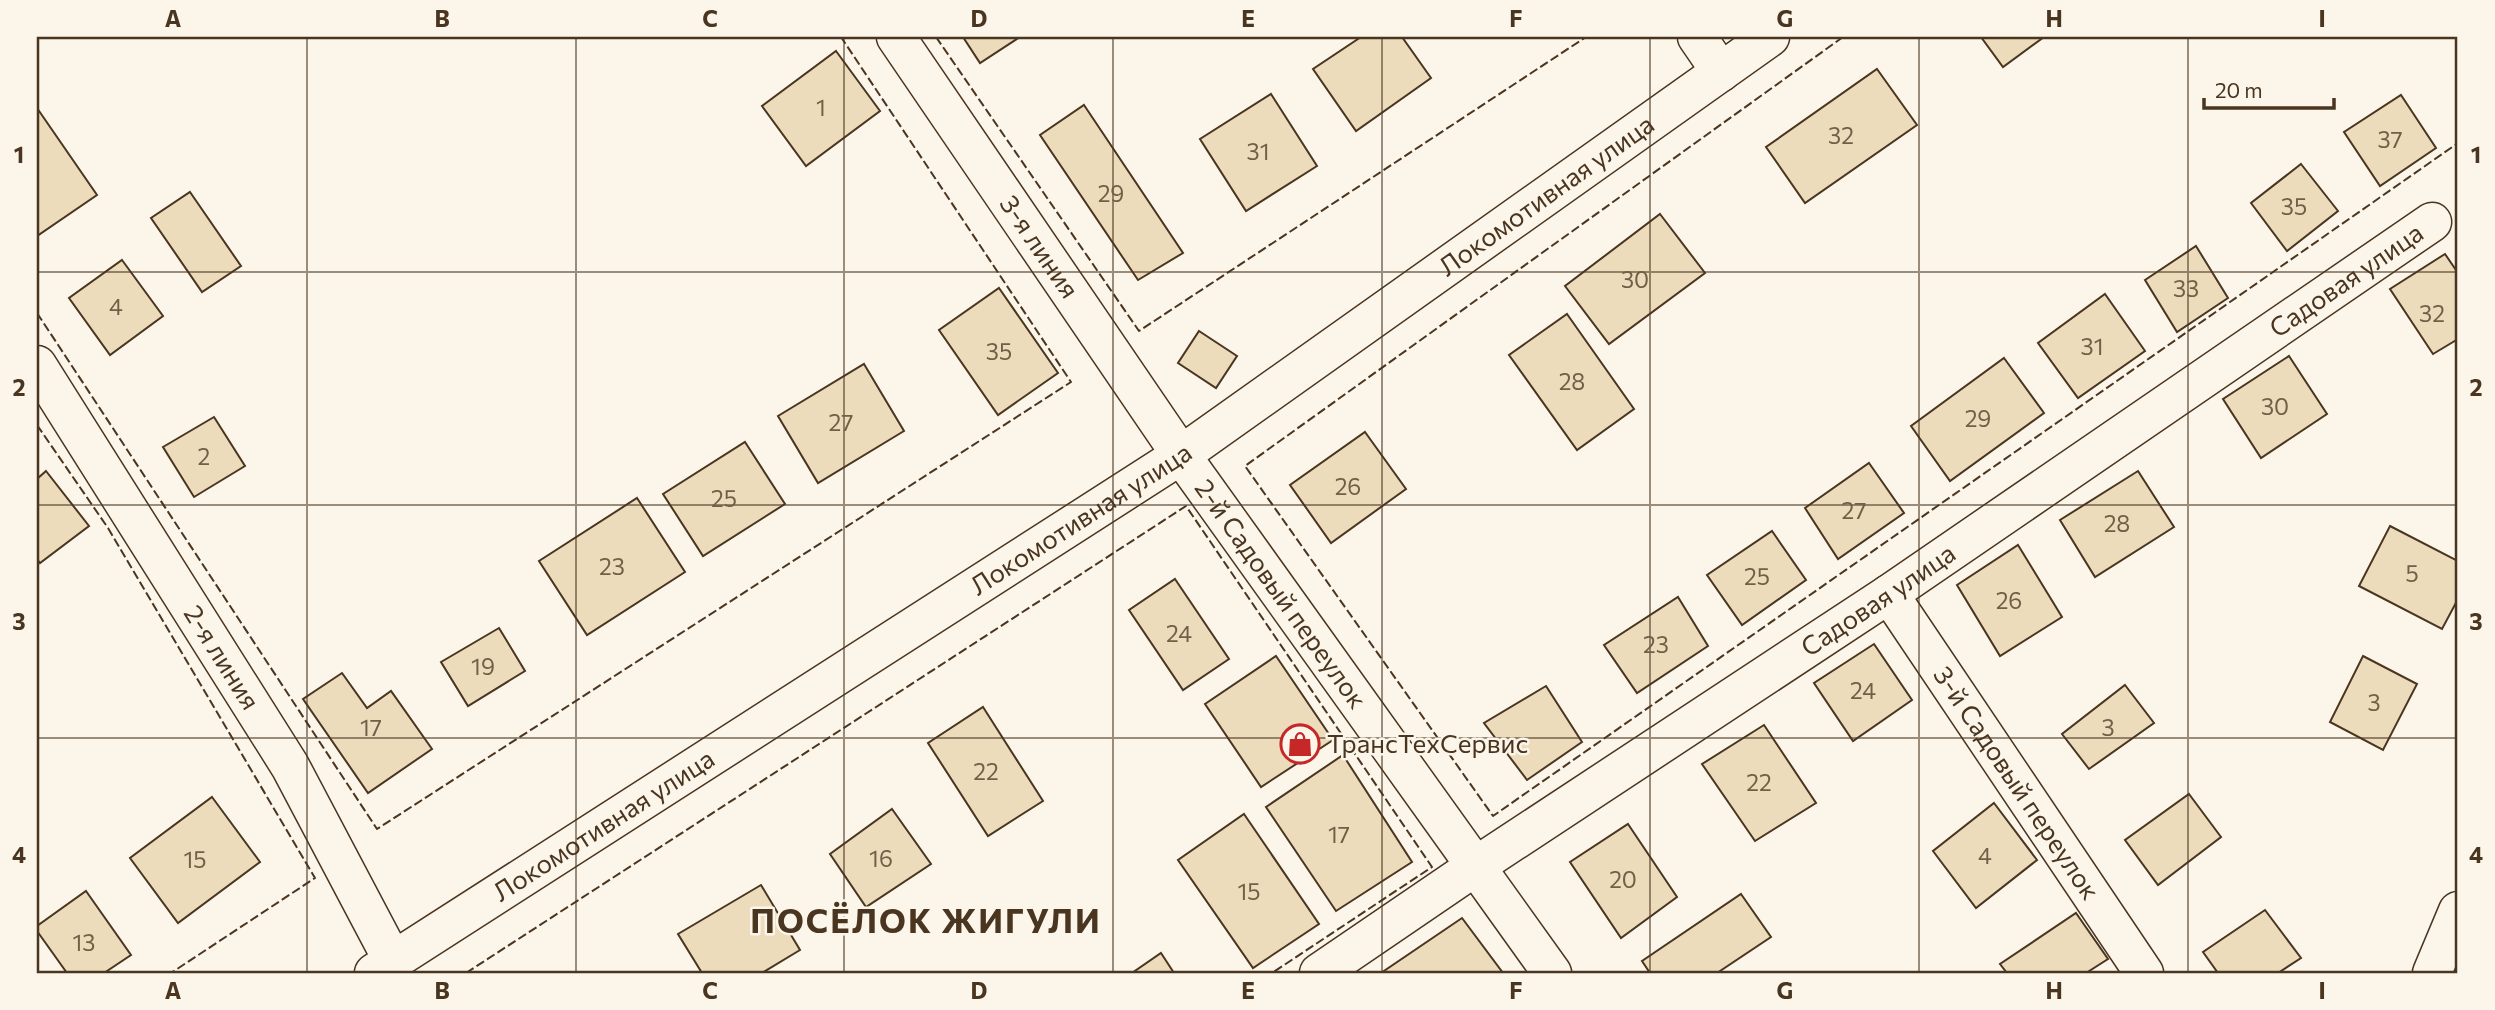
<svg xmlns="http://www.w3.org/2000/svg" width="2495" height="1010" font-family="Commissioner,sans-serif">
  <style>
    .building { fill: #ecdcbc; stroke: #4a3520; stroke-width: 2 }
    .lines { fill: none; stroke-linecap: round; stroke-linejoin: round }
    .street-casing { stroke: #4a3520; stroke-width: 41 }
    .street { stroke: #fbf6e9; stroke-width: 38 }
    .fence { stroke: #4a3520; stroke-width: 2; stroke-dasharray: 9 3.5; stroke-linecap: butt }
    .grid { fill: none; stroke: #4a3520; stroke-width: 2; stroke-opacity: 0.55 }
    .labels { text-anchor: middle; stroke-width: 5; stroke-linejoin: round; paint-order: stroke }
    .number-label { font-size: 23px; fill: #725f47 }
    .street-label { font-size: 26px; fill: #4a3520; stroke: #fbf6e9 }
    .poi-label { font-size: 26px; fill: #4a3520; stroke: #fbf6e9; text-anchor: start }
    .district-label { font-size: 33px; font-weight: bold; letter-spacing: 2px; fill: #4a3520; stroke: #fbf6e9 }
    .neatline { fill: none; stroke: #4a3520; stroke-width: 2.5 }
    .grid-label { font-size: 23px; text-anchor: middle; font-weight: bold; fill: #4a3520 }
  </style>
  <rect width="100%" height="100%" fill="#fbf6e9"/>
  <g class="building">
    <path d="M 963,37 L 1020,37 L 980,63 Z"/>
    <path d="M 1361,37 L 1402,37 L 1431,78 L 1356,131 L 1313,69 Z"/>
    <path d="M 1981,37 L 2044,37 L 2003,67 Z"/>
    <path d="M 836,51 L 880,111 L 806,166 L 762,106 Z"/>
    <path d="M 1877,69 L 1917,125 L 1805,203 L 1766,147 Z"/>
    <path d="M 1271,94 L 1317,166 L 1246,211 L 1200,139 Z"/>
    <path d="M 2401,95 L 2436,148 L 2380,186 L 2344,132 Z"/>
    <path d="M 1084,105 L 1183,253 L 1138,280 L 1040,135 Z"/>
    <path d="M 37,108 L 97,195 L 37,236 Z"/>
    <path d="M 2301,164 L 2338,211 L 2287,251 L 2251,203 Z"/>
    <path d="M 190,192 L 241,266 L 202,292 L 151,218 Z"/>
    <path d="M 1660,214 L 1705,273 L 1609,344 L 1565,286 Z"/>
    <path d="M 2196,246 L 2228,298 L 2177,332 L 2145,280 Z"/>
    <path d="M 2445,254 L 2458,273 L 2458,339 L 2433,354 L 2390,289 Z"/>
    <path d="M 122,260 L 163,316 L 110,355 L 69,298 Z"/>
    <path d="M 999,288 L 1058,373 L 998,415 L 939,330 Z"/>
    <path d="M 2105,294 L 2145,351 L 2078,398 L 2038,343 Z"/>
    <path d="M 1567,314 L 1634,409 L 1577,450 L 1509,355 Z"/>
    <path d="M 1199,331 L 1237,356 L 1216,388 L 1178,363 Z"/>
    <path d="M 2289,356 L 2327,414 L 2261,458 L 2223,399 Z"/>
    <path d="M 2004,358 L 2044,413 L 1950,481 L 1911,426 Z"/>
    <path d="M 864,364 L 904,431 L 818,483 L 778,416 Z"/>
    <path d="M 214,417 L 245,466 L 194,497 L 163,447 Z"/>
    <path d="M 1365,432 L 1406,489 L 1331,543 L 1290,485 Z"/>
    <path d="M 745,442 L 785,504 L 703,556 L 663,494 Z"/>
    <path d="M 1869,463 L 1904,513 L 1838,559 L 1805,508 Z"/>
    <path d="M 46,471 L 89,526 L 40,563 L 37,559 L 37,479 Z"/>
    <path d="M 2138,471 L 2174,527 L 2095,577 L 2060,520 Z"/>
    <path d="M 637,498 L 685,572 L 587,635 L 539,561 Z"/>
    <path d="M 2390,526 L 2458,561 L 2458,599 L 2442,629 L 2359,586 Z"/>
    <path d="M 1772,531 L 1806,580 L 1742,625 L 1707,575 Z"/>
    <path d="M 2018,545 L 2062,617 L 2000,656 L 1957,585 Z"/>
    <path d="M 1175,579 L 1229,659 L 1183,690 L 1129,610 Z"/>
    <path d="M 1678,597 L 1708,646 L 1637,693 L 1604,645 Z"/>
    <path d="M 499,628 L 525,671 L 468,706 L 441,662 Z"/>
    <path d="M 1874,644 L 1912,700 L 1853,741 L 1814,683 Z"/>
    <path d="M 1276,656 L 1333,740 L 1261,787 L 1205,704 Z"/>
    <path d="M 2363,656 L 2417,684 L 2383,750 L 2330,722 Z"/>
    <path d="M 342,673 L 367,708 L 391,691 L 432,749 L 368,793 L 303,699 Z"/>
    <path d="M 2125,685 L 2154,723 L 2089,769 L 2062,734 Z"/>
    <path d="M 1546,686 L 1582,742 L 1527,780 L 1484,723 Z"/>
    <path d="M 983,707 L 1043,801 L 988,836 L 928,743 Z"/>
    <path d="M 1764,725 L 1816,803 L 1755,841 L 1702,764 Z"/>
    <path d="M 1343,755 L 1412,862 L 1336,911 L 1266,807 Z"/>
    <path d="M 2189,794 L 2221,837 L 2158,885 L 2125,840 Z"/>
    <path d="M 212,797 L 260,862 L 178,923 L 130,858 Z"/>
    <path d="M 1994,803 L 2037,860 L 1976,908 L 1933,851 Z"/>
    <path d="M 892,809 L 931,864 L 866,907 L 830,854 Z"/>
    <path d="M 1244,814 L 1319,924 L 1253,968 L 1178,860 Z"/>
    <path d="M 1628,824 L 1677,897 L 1621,938 L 1570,862 Z"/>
    <path d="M 761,885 L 800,950 L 762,973 L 702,973 L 678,934 Z"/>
    <path d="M 86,891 L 131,955 L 104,973 L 67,973 L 37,931 L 37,926 Z"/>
    <path d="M 1741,894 L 1771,937 L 1717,973 L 1650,973 L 1642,961 Z"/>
    <path d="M 2265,910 L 2301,958 L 2278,973 L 2218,973 L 2203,952 Z"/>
    <path d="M 2076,913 L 2108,959 L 2086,973 L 2007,973 L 2000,964 Z"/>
    <path d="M 1462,918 L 1503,973 L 1381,973 Z"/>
    <path d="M 1161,953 L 1174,973 L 1132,973 Z"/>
  </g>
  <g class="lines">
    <g class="street-casing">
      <g id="street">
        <path id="s1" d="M 896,37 L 1181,455 L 1552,973"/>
        <path d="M 1697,37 L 1721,72"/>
        <path id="s2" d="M 37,365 L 290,766 L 393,961"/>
        <path id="s3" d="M 1889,594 L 2144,973"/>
        <path id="s4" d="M 374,973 L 1181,455 L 1770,37"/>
        <path id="s5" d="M 1319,973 L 1476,866 L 1889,594 L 2432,222"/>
        <path d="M 2432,973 L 2458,911"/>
      </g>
    </g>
    <use href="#street" class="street"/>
    <g class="fence">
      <path d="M 936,37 L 1139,331 L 1586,37"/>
      <path d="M 1843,37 L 1245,466 L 1493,816 L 2458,143"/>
      <path d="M 37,313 L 377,829 L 1071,382 L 841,37"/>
      <path d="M 37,425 L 108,528 L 315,878 L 171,973"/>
      <path d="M 466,973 L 1186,506 L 1432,867 L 1272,973"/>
    </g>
  </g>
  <path class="grid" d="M 307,37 L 307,973M 576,37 L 576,973M 844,37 L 844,973M 1113,37 L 1113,973M 1382,37 L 1382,973M 1650,37 L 1650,973M 1919,37 L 1919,973M 2188,37 L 2188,973M 37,272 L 2458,272M 37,505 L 2458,505M 37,738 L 2458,738"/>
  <defs>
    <g id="shop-ring" transform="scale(2.0125)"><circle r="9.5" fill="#fbf6e9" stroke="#c62828" stroke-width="1.5"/><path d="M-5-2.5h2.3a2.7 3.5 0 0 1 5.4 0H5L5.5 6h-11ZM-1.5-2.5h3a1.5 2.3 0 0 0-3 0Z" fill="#c62828"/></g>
  </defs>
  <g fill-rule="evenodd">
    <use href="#shop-ring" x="1300" y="744"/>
  </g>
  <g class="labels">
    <g class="number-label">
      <text x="821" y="116">1</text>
      <text x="1841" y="144">32</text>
      <text x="2390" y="148">37</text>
      <text x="1258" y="160">31</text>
      <text x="1111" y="202">29</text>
      <text x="2294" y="215">35</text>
      <text x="1635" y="288">30</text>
      <text x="2186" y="297">33</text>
      <text x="116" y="315">4</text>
      <text x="2432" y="322">32</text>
      <text x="2092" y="355">31</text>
      <text x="999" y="360">35</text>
      <text x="1572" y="390">28</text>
      <text x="2275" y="415">30</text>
      <text x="1978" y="427">29</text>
      <text x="841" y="431">27</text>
      <text x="204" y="465">2</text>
      <text x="1348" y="495">26</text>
      <text x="724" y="507">25</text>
      <text x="1854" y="519">27</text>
      <text x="2117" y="532">28</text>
      <text x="612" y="575">23</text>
      <text x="2412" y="582">5</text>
      <text x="1757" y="585">25</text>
      <text x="2009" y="609">26</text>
      <text x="1179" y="642">24</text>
      <text x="1656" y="653">23</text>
      <text x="483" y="675">19</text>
      <text x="1863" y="699">24</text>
      <text x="2374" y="711">3</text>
      <text x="371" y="736">17</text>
      <text x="2108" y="736">3</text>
      <text x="986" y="780">22</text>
      <text x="1759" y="791">22</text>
      <text x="1339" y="843">17</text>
      <text x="1985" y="864">4</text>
      <text x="881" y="867">16</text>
      <text x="195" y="868">15</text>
      <text x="1623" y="888">20</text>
      <text x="1249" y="900">15</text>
      <text x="84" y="951">13</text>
    </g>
    <g class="street-label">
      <text dy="9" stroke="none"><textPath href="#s4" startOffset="1407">Локомотивная улица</textPath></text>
      <text dy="9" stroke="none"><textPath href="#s1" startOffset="254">3-я линия</textPath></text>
      <text dy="9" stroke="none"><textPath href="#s5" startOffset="1239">Садовая улица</textPath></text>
      <text dy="9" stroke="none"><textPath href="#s4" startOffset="840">Локомотивная улица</textPath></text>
      <text dy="9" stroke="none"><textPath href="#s1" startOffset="677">2-й Садовый переулок</textPath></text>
      <text dy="9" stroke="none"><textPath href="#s5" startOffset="672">Садовая улица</textPath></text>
      <text dy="9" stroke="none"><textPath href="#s2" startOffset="346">2-я линия</textPath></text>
      <text dy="9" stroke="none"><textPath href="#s3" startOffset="228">3-й Садовый переулок</textPath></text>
      <text dy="9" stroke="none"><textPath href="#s4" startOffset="273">Локомотивная улица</textPath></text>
    </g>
    <g class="poi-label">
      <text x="1327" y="753">ТрансТехСервис</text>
    </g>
    <g class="district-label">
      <text x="926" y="933">ПОСЁЛОК ЖИГУЛИ</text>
    </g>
  </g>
  <rect width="2495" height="1010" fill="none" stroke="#fbf6e9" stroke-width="77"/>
  <path d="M2204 98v10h130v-10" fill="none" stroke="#4a3520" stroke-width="3.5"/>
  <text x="2215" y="98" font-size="21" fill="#4a3520" stroke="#fbf6e9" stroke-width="5" paint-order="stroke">20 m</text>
  <rect x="38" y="38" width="2418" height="934" class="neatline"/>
  <g class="grid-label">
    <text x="173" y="27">A</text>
    <text x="442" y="27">B</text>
    <text x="710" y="27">C</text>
    <text x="979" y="27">D</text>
    <text x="1248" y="27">E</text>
    <text x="1516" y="27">F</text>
    <text x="1785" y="27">G</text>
    <text x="2054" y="27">H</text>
    <text x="2322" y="27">I</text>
    <text x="19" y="163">1</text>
    <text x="2476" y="163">1</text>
    <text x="19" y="396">2</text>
    <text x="2476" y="396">2</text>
    <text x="19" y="630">3</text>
    <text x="2476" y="630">3</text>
    <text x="19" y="863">4</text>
    <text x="2476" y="863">4</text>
    <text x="173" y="999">A</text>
    <text x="442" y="999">B</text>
    <text x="710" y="999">C</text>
    <text x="979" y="999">D</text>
    <text x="1248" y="999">E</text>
    <text x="1516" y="999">F</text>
    <text x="1785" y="999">G</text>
    <text x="2054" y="999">H</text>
    <text x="2322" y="999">I</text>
  </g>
</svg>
